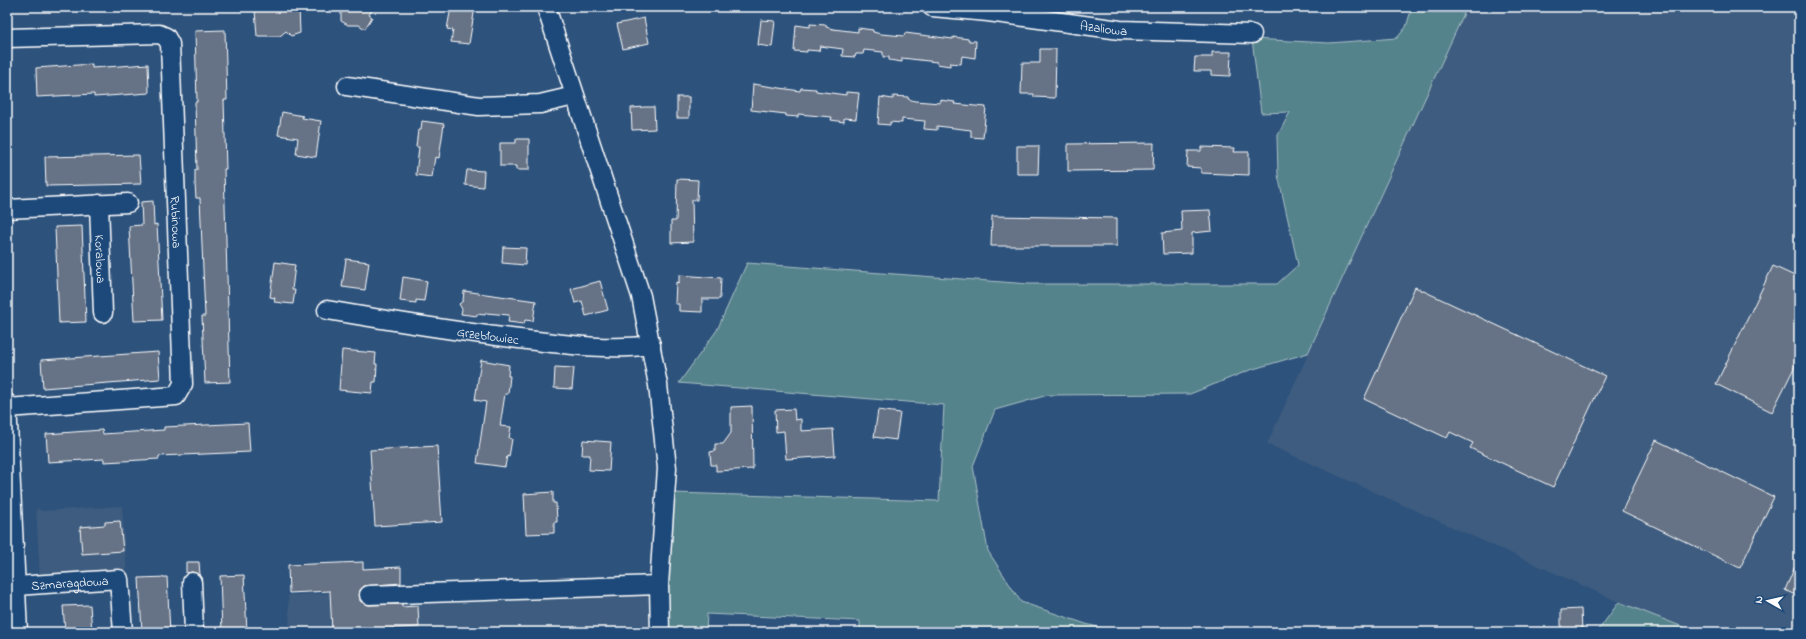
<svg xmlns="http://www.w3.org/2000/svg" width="1806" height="639" font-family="'Indie Flower',sans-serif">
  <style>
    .built { fill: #3e5c7f }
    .green { fill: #55838c; stroke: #aac1c6 }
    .building { fill: #667285; stroke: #fff }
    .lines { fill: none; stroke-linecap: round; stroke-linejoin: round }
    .street-casing { stroke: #fff; stroke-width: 21 }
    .street { stroke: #1f4a7a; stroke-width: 18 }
    .labels { text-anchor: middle; stroke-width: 4; stroke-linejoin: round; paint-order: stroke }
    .street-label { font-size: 13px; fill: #fff; stroke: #1f4a7a }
  </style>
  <rect width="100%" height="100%" fill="#2d527c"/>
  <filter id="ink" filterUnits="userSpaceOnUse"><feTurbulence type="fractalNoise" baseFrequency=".025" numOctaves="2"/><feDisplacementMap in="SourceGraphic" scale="8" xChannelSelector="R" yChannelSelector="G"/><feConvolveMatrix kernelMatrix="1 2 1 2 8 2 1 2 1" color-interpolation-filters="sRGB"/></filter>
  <g filter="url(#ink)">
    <g class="built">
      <path d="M 1467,7 L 1799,7 L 1799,632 L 1696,632 L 1619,602 L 1267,444 Z"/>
      <path d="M 122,506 L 127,576 L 40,580 L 36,508 L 42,511 Z"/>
      <path d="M 652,577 L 652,632 L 290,632 L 288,595 Z"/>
    </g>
    <g class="green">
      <path d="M 1412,7 L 1467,7 L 1308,353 L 1250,370 L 1190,394 L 1048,395 L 995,410 L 973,466 L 988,551 L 1021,602 L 1086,624 L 1117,632 L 860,632 L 860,621 L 707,614 L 706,632 L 665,632 L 673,493 L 939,501 L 944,405 L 679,383 L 717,330 L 747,263 L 1029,284 L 1277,284 L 1298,265 L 1278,175 L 1277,137 L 1290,112 L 1261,113 L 1252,39 L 1329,43 L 1397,38 L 1406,27 Z"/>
      <path d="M 1619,602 L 1696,632 L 1597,632 Z"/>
    </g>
    <g class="building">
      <path d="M 276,7 L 299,7 L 300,33 L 291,36 L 286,31 L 280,36 L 257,36 L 255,10 L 276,9 Z"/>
      <path d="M 341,7 L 374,7 L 369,15 L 372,17 L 365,29 L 359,25 L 348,25 L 341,21 Z"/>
      <path d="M 451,7 L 475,7 L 469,44 L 451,42 L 453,30 L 447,29 Z"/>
      <path d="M 644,18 L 649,43 L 623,49 L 617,24 Z"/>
      <path d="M 761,20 L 775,21 L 772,47 L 758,45 Z"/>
      <path d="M 810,24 L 826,25 L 826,27 L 833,29 L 858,32 L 858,28 L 873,30 L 873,32 L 881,34 L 904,36 L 905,33 L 953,39 L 953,37 L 969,39 L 969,41 L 976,41 L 975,58 L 962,56 L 961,64 L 950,63 L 950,66 L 937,64 L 937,62 L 902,58 L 902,62 L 889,60 L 889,57 L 883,57 L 883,52 L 864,50 L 863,54 L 856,54 L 855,57 L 842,56 L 843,49 L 820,46 L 819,51 L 807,50 L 807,52 L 794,51 L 796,25 L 810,27 Z"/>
      <path d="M 225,30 L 227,100 L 224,100 L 226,169 L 224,169 L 230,382 L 205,383 L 202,316 L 205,316 L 200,198 L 196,198 L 195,184 L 195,170 L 197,170 L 195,102 L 197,102 L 195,31 Z"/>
      <path d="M 1040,49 L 1056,49 L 1055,98 L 1034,97 L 1034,94 L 1021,94 L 1022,63 L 1040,63 Z"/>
      <path d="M 1212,52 L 1231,52 L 1230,76 L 1211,75 L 1211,71 L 1194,71 L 1195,57 L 1212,57 Z"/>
      <path d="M 92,64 L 92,68 L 148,64 L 149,93 L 94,97 L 94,94 L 37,97 L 36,68 Z"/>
      <path d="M 753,84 L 800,91 L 801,88 L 816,89 L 816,91 L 846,95 L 846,92 L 859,93 L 856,119 L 844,118 L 844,122 L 831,120 L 832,117 L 798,114 L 798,117 L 786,116 L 786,114 L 751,110 Z"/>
      <path d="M 893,96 L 908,97 L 908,99 L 915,101 L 940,103 L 940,100 L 955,102 L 954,104 L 986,107 L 983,138 L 971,137 L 971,130 L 937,126 L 937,130 L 924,129 L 925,121 L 902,119 L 902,123 L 890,122 L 890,125 L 878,124 L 880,97 L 893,99 Z"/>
      <rect x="677" y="97" width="12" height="21"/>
      <path d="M 645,107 L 654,107 L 655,129 L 632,130 L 631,108 Z"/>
      <path d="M 282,112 L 303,116 L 302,118 L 321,121 L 316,157 L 296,154 L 298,138 L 278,135 Z"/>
      <path d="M 422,121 L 444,124 L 439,158 L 435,157 L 432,177 L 416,175 L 419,147 L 416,147 L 418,130 L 421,130 Z"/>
      <path d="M 516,139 L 529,139 L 529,170 L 516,170 L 516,166 L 500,166 L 500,143 L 516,143 Z"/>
      <path d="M 1154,143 L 1153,170 L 1068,171 L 1068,144 Z"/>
      <path d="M 1017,146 L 1039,146 L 1038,174 L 1017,174 Z"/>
      <path d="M 1201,147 L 1235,148 L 1234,152 L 1249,152 L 1249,175 L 1201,173 L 1201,168 L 1187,167 L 1188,151 L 1201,151 Z"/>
      <path d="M 139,155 L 141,184 L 46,186 L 45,157 Z"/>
      <path d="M 467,170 L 484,171 L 483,187 L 465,185 Z"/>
      <path d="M 677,179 L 698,180 L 697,200 L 692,200 L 693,242 L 671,243 L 671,221 L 676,221 Z"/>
      <path d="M 153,201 L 154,225 L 157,224 L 162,320 L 134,321 L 129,226 L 142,225 L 141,202 Z"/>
      <path d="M 1210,210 L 1212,231 L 1192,233 L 1192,253 L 1163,254 L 1162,233 L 1182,231 L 1181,211 Z"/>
      <path d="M 992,216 L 1117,218 L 1117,246 L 991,246 Z"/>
      <path d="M 82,226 L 86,322 L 59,323 L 55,227 Z"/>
      <path d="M 503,247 L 526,248 L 525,265 L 502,263 Z"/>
      <path d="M 346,259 L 369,262 L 365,290 L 342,287 Z"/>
      <path d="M 275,262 L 295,265 L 292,290 L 295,290 L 293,304 L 274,302 L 275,298 L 270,297 Z"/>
      <path d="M 1773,266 L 1799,278 L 1799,358 L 1772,412 L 1716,384 Z"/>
      <path d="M 679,275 L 721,278 L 720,299 L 702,299 L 702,312 L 679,311 L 679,304 L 675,304 L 676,282 L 679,283 Z"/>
      <path d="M 403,277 L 427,281 L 424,301 L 416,300 L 416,303 L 400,301 Z"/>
      <path d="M 600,281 L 608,310 L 586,316 L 582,301 L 575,303 L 571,289 Z"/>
      <path d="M 1415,287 L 1605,376 L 1553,487 L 1470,448 L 1473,443 L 1450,432 L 1447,438 L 1364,399 Z"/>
      <path d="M 464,291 L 536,301 L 533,321 L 525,320 L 524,324 L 508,322 L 509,315 L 486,313 L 485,315 L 477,314 L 477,316 L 461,314 L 462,309 L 459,304 L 463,301 Z"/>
      <path d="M 342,350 L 376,353 L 375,364 L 377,364 L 376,382 L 373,382 L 372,393 L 339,390 Z"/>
      <path d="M 158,352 L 160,379 L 43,388 L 41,360 Z"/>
      <path d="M 481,360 L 509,365 L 508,376 L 510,376 L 508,394 L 505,394 L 500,426 L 511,427 L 509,438 L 512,439 L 509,457 L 507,456 L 505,467 L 477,463 L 486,402 L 475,400 Z"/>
      <path d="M 555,367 L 574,368 L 572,389 L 554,388 Z"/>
      <path d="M 752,406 L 753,469 L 716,471 L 716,465 L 711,465 L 710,452 L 715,451 L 715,444 L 723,444 L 731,433 L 731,407 Z"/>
      <path d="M 794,409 L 795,420 L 801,419 L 801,431 L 833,429 L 835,456 L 786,459 L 784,431 L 776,432 L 775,410 Z"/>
      <path d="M 878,410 L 900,413 L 896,440 L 874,437 Z"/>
      <path d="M 248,423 L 250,452 L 159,456 L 159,459 L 104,462 L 104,459 L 48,462 L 46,434 L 102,430 L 103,434 L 164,430 L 164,427 Z"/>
      <path d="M 583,440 L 611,442 L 609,471 L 589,470 L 590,455 L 582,455 Z"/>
      <path d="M 1656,440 L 1774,497 L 1740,568 L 1622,511 Z"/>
      <path d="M 437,446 L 442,522 L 375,526 L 370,450 Z"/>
      <path d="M 553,492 L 553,503 L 556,503 L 557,522 L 554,522 L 554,533 L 526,534 L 524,494 Z"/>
      <path d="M 120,521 L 123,551 L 82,554 L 80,527 L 105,525 L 105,522 Z"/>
      <path d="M 1799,557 L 1799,597 L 1785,590 Z"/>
      <path d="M 186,562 L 199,562 L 200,575 L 192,572 L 186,573 Z"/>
      <path d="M 363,562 L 363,569 L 401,567 L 401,583 L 364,586 L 360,590 L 360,601 L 369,605 L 402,604 L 402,607 L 418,606 L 419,627 L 378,629 L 378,632 L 332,632 L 330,591 L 289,593 L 288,565 Z"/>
      <path d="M 244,575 L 247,632 L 222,632 L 220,576 Z"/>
      <path d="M 167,577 L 170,632 L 142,632 L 139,578 Z"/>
      <path d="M 90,605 L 92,632 L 65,632 L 63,606 Z"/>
      <path d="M 1581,609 L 1582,630 L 1561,630 L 1561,610 Z"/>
    </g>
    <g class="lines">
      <g class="street-casing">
        <g id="street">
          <path d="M 546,7 L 641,296 L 658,385 L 667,468 L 659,585 L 660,632"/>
          <path id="s1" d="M 932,7 L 988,12 L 1120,30 L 1252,34"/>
          <path id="s2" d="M 7,38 L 159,34 L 166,37 L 170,44 L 183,384 L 176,396 L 7,408"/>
          <path d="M 347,86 L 479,106 L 540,104 L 574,96"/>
          <path id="s3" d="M 99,204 L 103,313"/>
          <path d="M 7,209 L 128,203"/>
          <path id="s4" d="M 327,310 C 391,321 454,331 519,339 C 562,344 608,351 651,345"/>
          <path d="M 7,403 L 18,632"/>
          <path d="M 192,582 L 194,632"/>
          <path id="s5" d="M 16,586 L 119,579 L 123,632"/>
          <path d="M 369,595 L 659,585"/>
        </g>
      </g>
      <use href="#street" class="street"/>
    </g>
  </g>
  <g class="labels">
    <g class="street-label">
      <text dy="5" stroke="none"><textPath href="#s1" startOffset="173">Azaliowa</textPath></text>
      <text dy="5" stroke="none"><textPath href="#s2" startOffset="346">Rubinowa</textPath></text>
      <text dy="5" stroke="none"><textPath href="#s3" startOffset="55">Koralowa</textPath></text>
      <text dy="5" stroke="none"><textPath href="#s4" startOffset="163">Grzebłowiec</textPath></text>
      <text dy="5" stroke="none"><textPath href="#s5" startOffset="54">Szmaragdowa</textPath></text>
    </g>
  </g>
  <rect width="1806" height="639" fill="none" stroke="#1f4a7a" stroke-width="24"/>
  <rect x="12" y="12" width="1782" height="615" fill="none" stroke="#fff" stroke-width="1.5" filter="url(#ink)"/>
  <g transform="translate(1768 601) rotate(278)" stroke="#1f4a7a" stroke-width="3" paint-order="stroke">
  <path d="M0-3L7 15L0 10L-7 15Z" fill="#ffffff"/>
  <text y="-6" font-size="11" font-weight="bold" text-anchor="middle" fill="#ffffff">N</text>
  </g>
</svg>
